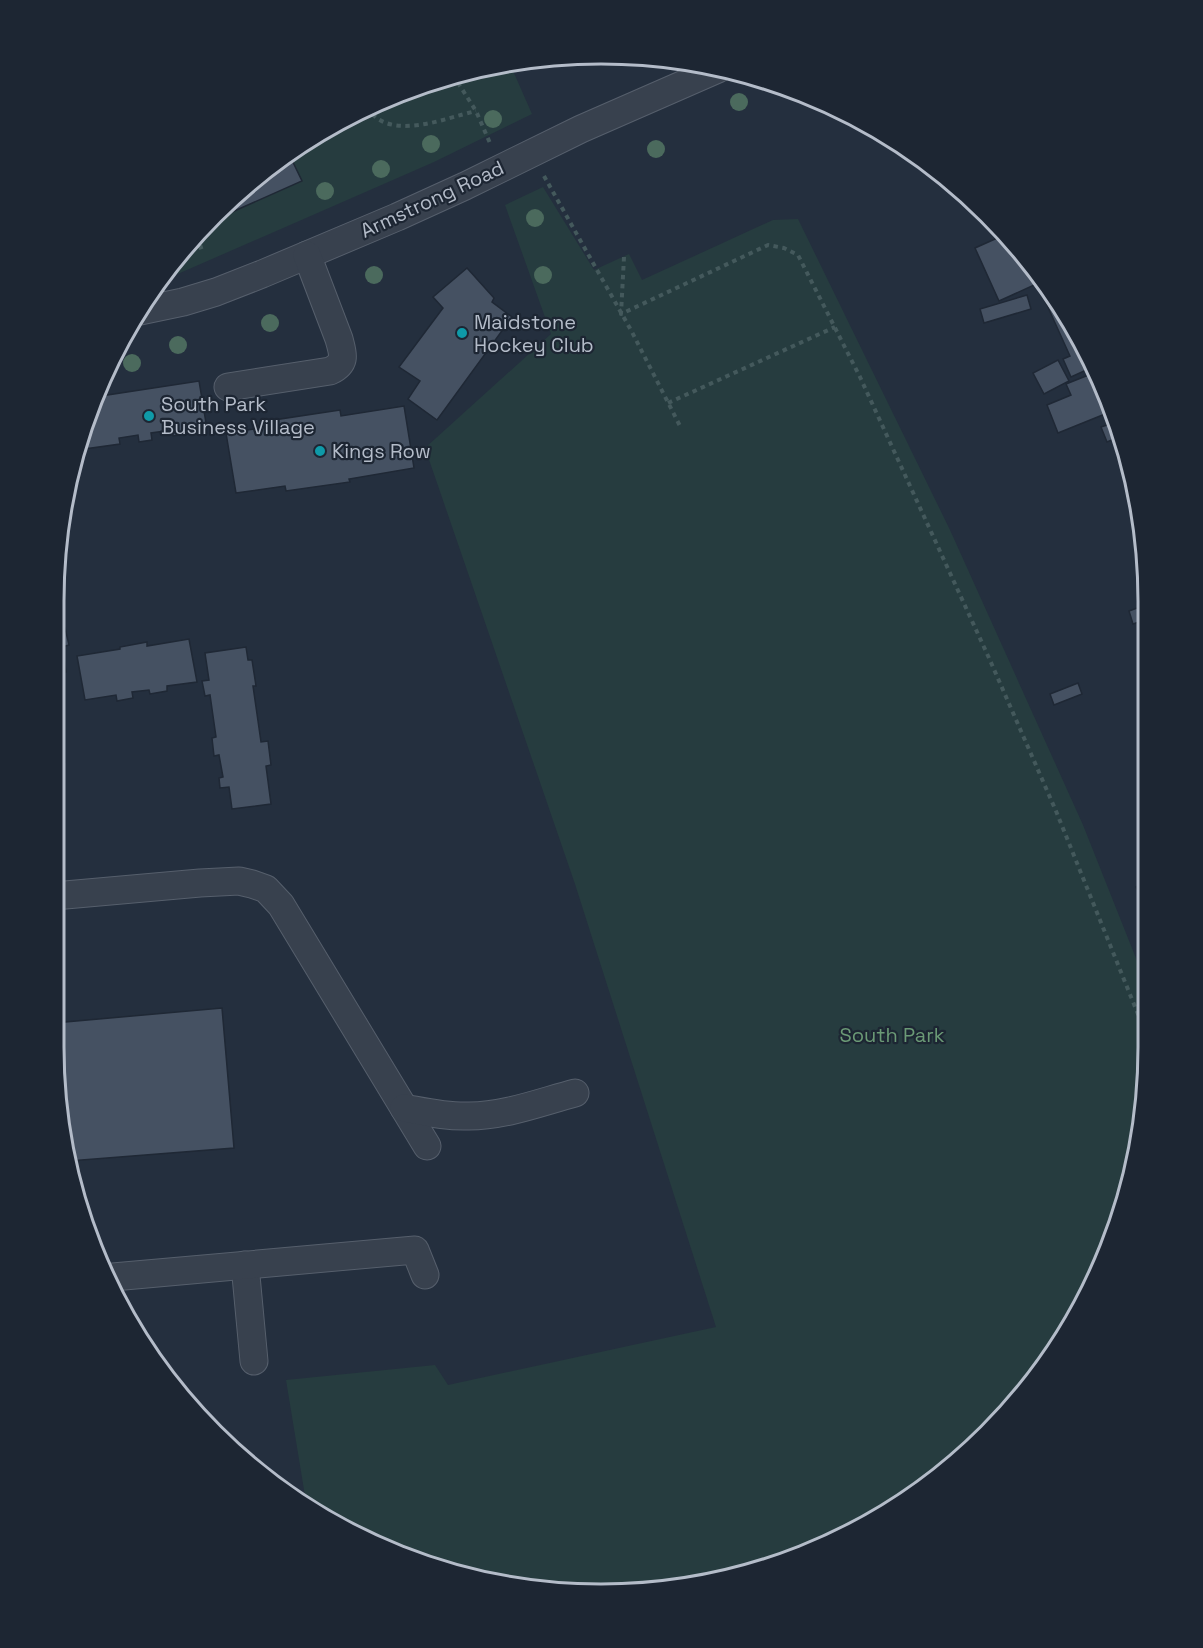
<svg xmlns="http://www.w3.org/2000/svg" width="1203" height="1648" font-family="'Space Grotesk',sans-serif">
  <style>
    .green { fill: #263c3f }
    .building { fill: #455162; stroke: #1f2835; stroke-width: 1.5 }
    .lines { fill: none; stroke-linecap: round; stroke-linejoin: round }
    .minor-casing { stroke: #565f6c; stroke-width: 29 }
    .path { stroke: #44595c; stroke-width: 4; stroke-dasharray: 4.5 4.5; stroke-linecap: butt }
    .minor { stroke: #38414e; stroke-width: 27 }
    .tree { fill: #4b6a5d }
    .culture-dot { fill: #0f9aa8; stroke: #1d2633; stroke-width: 2 }
    .labels { text-anchor: middle; stroke-width: 4.5; stroke-linejoin: round; paint-order: stroke }
    .street-label { font-size: 20px; fill: #b4bcc9; stroke: #1d2633 }
    .poi-label { font-size: 20px; fill: #b4bcc9; stroke: #1d2633; text-anchor: start }
    .park-label { font-size: 20px; fill: #6b9a76; stroke: #1d2633 }
    .rim { fill: none; stroke: #b4bcc9; stroke-width: 3 }
  </style>
  <rect width="100%" height="100%" fill="#242f3e"/>
  <g class="green">
    <path d="M 510,64 L 532,114 L 434,162 L 180,273 L 163,279 L 268,167 L 359,111 L 459,73 Z"/>
    <path d="M 543,187 L 594,270 L 629,254 L 642,280 L 773,220 L 798,219 L 950,530 L 1083,825 L 1147,986 L 1148,1083 L 1130,1189 L 1092,1289 L 1013,1407 L 935,1481 L 811,1552 L 673,1589 L 495,1584 L 360,1538 L 306,1502 L 286,1380 L 435,1365 L 448,1385 L 716,1327 L 575,884 L 425,448 L 551,334 L 505,205 Z"/>
  </g>
  <g class="building">
    <path d="M 561,56 L 527,69 L 524,62 Z"/>
    <path d="M 289,154 L 302,181 L 223,216 L 268,167 Z"/>
    <path d="M 1004,235 L 1036,268 L 1043,281 L 999,301 L 975,248 Z"/>
    <path d="M 467,268 L 494,298 L 492,302 L 512,317 L 437,420 L 408,399 L 420,381 L 399,367 L 443,308 L 433,297 Z"/>
    <path d="M 1049,291 L 1093,367 L 1071,377 L 1063,359 L 1070,356 L 1042,294 Z"/>
    <path d="M 1027,295 L 1031,309 L 984,323 L 980,309 Z"/>
    <path d="M 1058,360 L 1069,381 L 1044,394 L 1033,373 Z"/>
    <path d="M 1096,372 L 1107,392 L 1109,400 L 1108,400 L 1119,437 L 1107,442 L 1101,427 L 1110,424 L 1105,414 L 1058,433 L 1047,405 L 1071,395 L 1066,384 Z"/>
    <path d="M 199,381 L 206,423 L 186,426 L 187,434 L 173,436 L 172,430 L 151,433 L 152,440 L 139,442 L 138,435 L 119,438 L 120,444 L 77,450 L 101,396 Z"/>
    <path d="M 404,406 L 414,468 L 349,479 L 350,482 L 286,491 L 285,486 L 236,493 L 226,433 L 275,426 L 274,420 L 340,410 L 341,416 Z"/>
    <path d="M 59,593 L 62,610 L 56,611 L 59,629 L 65,628 L 69,645 L 62,647 L 66,672 L 54,674 L 54,601 L 55,594 Z"/>
    <path d="M 1145,605 L 1145,620 L 1133,624 L 1129,611 Z"/>
    <path d="M 189,639 L 197,682 L 167,686 L 167,691 L 150,694 L 149,690 L 132,692 L 133,698 L 117,701 L 116,695 L 85,700 L 77,656 L 120,649 L 120,647 L 147,642 L 147,646 Z"/>
    <path d="M 246,647 L 248,660 L 252,660 L 256,686 L 253,686 L 261,742 L 268,741 L 271,765 L 266,766 L 271,804 L 232,809 L 229,787 L 220,788 L 219,778 L 223,777 L 219,755 L 214,756 L 212,738 L 216,737 L 210,695 L 205,696 L 202,681 L 209,680 L 205,653 Z"/>
    <path d="M 1078,683 L 1082,694 L 1054,705 L 1050,694 Z"/>
    <path d="M 1147,881 L 1147,904 L 1146,904 L 1136,887 Z"/>
    <path d="M 222,1008 L 234,1148 L 69,1161 L 54,1046 L 54,1023 Z"/>
  </g>
  <g class="lines">
    <g class="minor-casing">
      <g id="minor">
        <path d="M 140,311 L 183,302 L 216,292 L 262,274 L 397,217 L 465,186 L 581,129 L 718,69"/>
        <path d="M 228,387 L 330,371 C 347,363 343,354 339,339 L 307,255"/>
        <path d="M 54,896 L 200,883 L 239,881 L 252,884 L 266,889 L 281,905 L 427,1146"/>
        <path d="M 404,1108 C 426,1112 447,1117 469,1116 C 505,1116 541,1102 575,1093"/>
        <path d="M 245,1265 L 254,1361"/>
        <path d="M 113,1277 L 415,1250 L 425,1275"/>
      </g>
    </g>
    <g class="path">
      <path d="M 453,75 L 476,111 L 490,143"/>
      <path d="M 367,107 C 388,143 445,118 476,111"/>
      <path d="M 544,176 L 632,332 L 681,428"/>
      <path d="M 190,251 L 207,245"/>
      <path d="M 624,257 L 621,314 L 768,245 L 784,248 L 798,255 L 860,377 L 989,658 L 1056,811 L 1148,1039"/>
      <path d="M 668,403 L 835,327"/>
    </g>
    <use href="#minor" class="minor"/>
  </g>
  <g class="tree">
    <circle cx="739" cy="102" r="9"/>
    <circle cx="493" cy="119" r="9"/>
    <circle cx="431" cy="144" r="9"/>
    <circle cx="656" cy="149" r="9"/>
    <circle cx="381" cy="169" r="9"/>
    <circle cx="325" cy="191" r="9"/>
    <circle cx="535" cy="218" r="9"/>
    <circle cx="374" cy="275" r="9"/>
    <circle cx="543" cy="275" r="9"/>
    <circle cx="270" cy="323" r="9"/>
    <circle cx="178" cy="345" r="9"/>
    <circle cx="132" cy="363" r="9"/>
  </g>
  <g class="culture-dot">
    <circle cx="462" cy="333" r="6"/>
    <circle cx="149" cy="416" r="6"/>
    <circle cx="320" cy="451" r="6"/>
  </g>
  <g class="labels">
    <g class="street-label">
      <text transform="translate(432 199) rotate(-25)" y="7">Armstrong Road</text>
    </g>
    <g class="poi-label">
      <text x="474" y="329">Maidstone<tspan x="474" dy="23">Hockey Club</tspan></text>
      <text x="161" y="411">South Park<tspan x="161" dy="23">Business Village</tspan></text>
      <text x="332" y="458">Kings Row</text>
    </g>
    <g class="park-label">
      <text x="892" y="1042">South Park</text>
    </g>
  </g>
  <path d="M0 0H1203V1648H0ZM601 64H601A537 537 0 0 1 1138 601V1047A537 537 0 0 1 601 1584H601A537 537 0 0 1 64 1047V601A537 537 0 0 1 601 64Z" fill="#1d2633" fill-rule="evenodd"/>
  <path class="rim" d="M601 64H601A537 537 0 0 1 1138 601V1047A537 537 0 0 1 601 1584H601A537 537 0 0 1 64 1047V601A537 537 0 0 1 601 64Z"/>
</svg>
